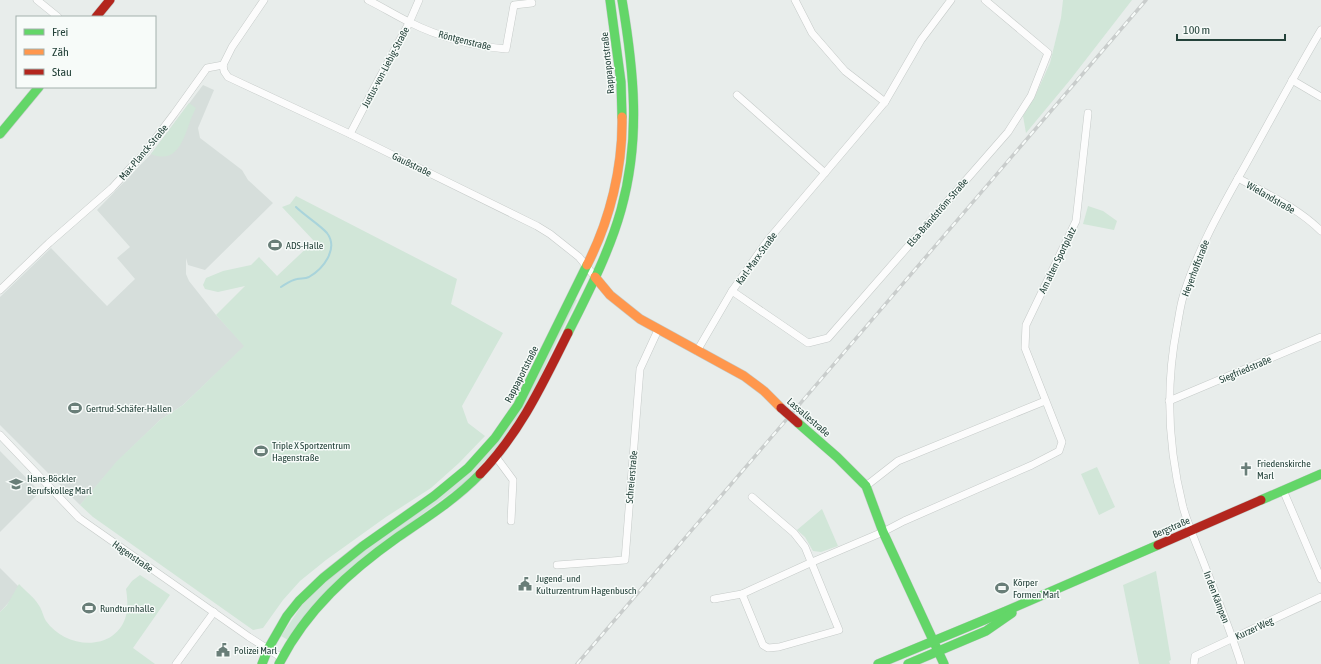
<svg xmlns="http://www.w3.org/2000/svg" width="1321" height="664" font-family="'Asap Condensed',sans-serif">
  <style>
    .built { fill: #d6dedb }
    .green { fill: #d1e6d8 }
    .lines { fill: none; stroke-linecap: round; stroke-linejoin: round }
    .stream { stroke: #a9d4db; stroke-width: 2 }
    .street-casing { stroke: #c5cac8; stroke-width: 8 }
    .fast-casing { stroke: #c3cbc8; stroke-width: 10 }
    .slow-casing { stroke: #c3cbc8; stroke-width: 10 }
    .jam-casing { stroke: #c3cbc8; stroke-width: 10 }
    .street { stroke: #fcfcfc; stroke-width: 7 }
    .fast { stroke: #63d668; stroke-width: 9 }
    .slow { stroke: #ff974d; stroke-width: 9 }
    .jam { stroke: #b3261e; stroke-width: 9 }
    .rail-casing { stroke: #c9cdcc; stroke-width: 3.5 }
    .rail { stroke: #f7fbf9; stroke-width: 2; stroke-dasharray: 6; stroke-linecap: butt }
    .jam-bridge-casing { stroke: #c3cbc8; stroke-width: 10; stroke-linecap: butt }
    .jam-bridge { stroke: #b3261e; stroke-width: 9 }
    .labels { text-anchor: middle; stroke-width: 3; stroke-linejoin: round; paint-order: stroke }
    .street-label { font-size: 10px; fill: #24423a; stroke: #f7fbf9 }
    .poi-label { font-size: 10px; fill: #24423a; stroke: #f7fbf9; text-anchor: start }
  </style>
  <rect width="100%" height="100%" fill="#e8edeb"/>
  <g class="built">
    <path d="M 203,85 L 214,90 L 198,128 L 200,138 L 242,170 L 248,180 L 273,203 L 205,270 L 188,265 L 186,258 L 186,274 L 189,281 L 216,315 L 245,346 L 183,405 L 160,420 L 118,461 L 80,505 L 0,425 L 0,297 L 51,248 L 107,306 L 135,279 L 117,258 L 130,247 L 97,210 L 151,154 Z"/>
    <path d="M 0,451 L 40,492 L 0,532 Z"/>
    <path d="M 0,568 L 21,589 L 0,612 Z"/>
  </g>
  <g class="green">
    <path d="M 1063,0 L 1132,0 L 1070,80 L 1026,133 L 1023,116 L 1036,94 L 1050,63 L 1061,18 Z"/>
    <path d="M 189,103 L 196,108 C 185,127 183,167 151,154 Z"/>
    <path d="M 296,196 L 457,279 L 451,304 L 503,333 L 462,406 L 468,423 L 485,436 L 459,463 L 431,488 L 386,517 L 326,560 L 300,581 L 283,600 L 263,628 L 253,630 L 93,517 L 80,505 L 117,461 L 160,420 L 183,405 L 244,346 L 216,315 L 245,286 L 218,292 L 205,289 L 203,285 L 206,278 L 223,271 L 251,265 L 259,257 L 277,276 L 314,241 L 282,207 L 290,204 Z"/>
    <path d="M 1088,206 L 1103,211 L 1117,221 L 1114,230 L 1083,224 Z"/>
    <path d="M 575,299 L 577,300 L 554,347 L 532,396 L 499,446 L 463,484 L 417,518 L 288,640 L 281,636 L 302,605 L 323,584 L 493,448 Z"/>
    <path d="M 1097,467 L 1115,507 L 1099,515 L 1081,474 Z"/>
    <path d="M 822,509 L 838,546 L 821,552 L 813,551 L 805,537 L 797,530 Z"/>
    <path d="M 1156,571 L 1171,660 L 1169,661 L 1170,664 L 1139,664 L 1123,585 Z"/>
    <path d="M 140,575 L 170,595 L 133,648 L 155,664 L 0,664 L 0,612 L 7,605 L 19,584 C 25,591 34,597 38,604 C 42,609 43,616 46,621 C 60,641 91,650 112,636 C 128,625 129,607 126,589 L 132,581 Z"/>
  </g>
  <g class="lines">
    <path class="stream" d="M 281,287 C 286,284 291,280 297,279 C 301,278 305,279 309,277 C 323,269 339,249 327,233 C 320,225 304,215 296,207"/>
    <g class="street-casing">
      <g id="street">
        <path d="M 37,0 L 58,17"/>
        <path d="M 368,0 C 382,7 395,15 409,22 C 439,37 473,46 506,49 L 514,5 L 532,3"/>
        <path d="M 795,0 L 812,33 L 845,71 L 885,102"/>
        <path d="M 223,65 L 224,71 L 228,77 L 350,134 L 537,226 L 550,234 L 579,257 L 595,277"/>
        <path d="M 223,65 L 232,47 L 264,0"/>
        <path d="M 1292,80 L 1321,97"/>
        <path d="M 737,95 L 825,173"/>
        <path d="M 350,134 L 374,88 L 409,23 L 419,0"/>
        <path d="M 1238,178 C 1267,194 1298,208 1321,231"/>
        <path d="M 0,290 L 49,243 L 112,188 L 146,151 L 174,114 L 207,68 L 223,65"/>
        <path d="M 732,291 L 808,343 L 828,338 L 1008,132 L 1031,96 L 1048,53 L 985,0"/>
        <path d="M 697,351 L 732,291 L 768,240 L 885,102 L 921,40 L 951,0"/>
        <path d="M 1169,401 L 1321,337"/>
        <path d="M 0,435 L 79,518 L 249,637 L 282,658"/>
        <path d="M 496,457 L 513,480 L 511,521"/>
        <path d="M 866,486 L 898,461 L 1045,401"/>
        <path d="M 1283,490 L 1321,579"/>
        <path d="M 557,565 L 625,560 L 640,369 L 658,330"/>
        <path d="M 742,594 L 763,645 L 768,648 L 779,647 L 839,630 L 805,547 L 794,533 L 752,497"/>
        <path d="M 714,599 L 742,594 L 810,563 L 883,532 L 904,521 L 1032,465 L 1059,451 L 1062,442 L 1025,348 L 1026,325 L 1076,221 L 1088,113"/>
        <path d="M 176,664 L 214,612"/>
        <path d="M 1194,664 L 1195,656 L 1321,597"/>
        <path d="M 1241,664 C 1230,629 1216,595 1203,561 C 1196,543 1188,525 1183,507 C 1168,447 1165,388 1177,327 C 1179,317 1180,307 1183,297 C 1197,250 1222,207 1246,164 C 1271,119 1295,74 1321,30"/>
      </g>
    </g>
    <g class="fast-casing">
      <g id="fast">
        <path d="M 610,0 L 621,82 L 622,117"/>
        <path d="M 0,134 L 39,87"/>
        <path d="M 568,333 C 588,293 609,253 621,210 C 641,139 634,71 622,0"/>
        <path d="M 798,423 L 837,457 L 866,486 L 883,532 L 944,664"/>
        <path d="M 1261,500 L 1321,474"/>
        <path d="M 262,664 L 268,649 L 287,616 L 299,601 L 323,578 L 363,546 L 434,496 L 468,468 L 495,438 L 518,405 L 587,265"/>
        <path d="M 279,664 C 306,610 350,571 398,537 C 426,518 456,499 480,474"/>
        <path d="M 878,664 L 1006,611 L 1158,545"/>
        <path d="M 908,664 L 986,631 L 1012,613"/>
      </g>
    </g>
    <g class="slow-casing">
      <g id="slow">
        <path d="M 587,265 C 610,220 623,167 622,117"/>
        <path d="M 595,277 L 610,295 L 640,319 L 744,376 L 764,391 L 781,408"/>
      </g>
    </g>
    <g class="jam-casing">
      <g id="jam">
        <path d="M 96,17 L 110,0"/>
        <path d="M 480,474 C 520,433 543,383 568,333"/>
        <path d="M 1158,545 L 1261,500"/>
      </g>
    </g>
    <use href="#street" class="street"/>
    <use href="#fast" class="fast"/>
    <use href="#slow" class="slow"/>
    <use href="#jam" class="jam"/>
    <g class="rail-casing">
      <path id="rail" d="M 577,664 L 1146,0"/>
    </g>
    <use href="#rail" class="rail"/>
    <g class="jam-bridge-casing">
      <path id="jam-bridge" d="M 781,408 L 798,423"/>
    </g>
    <use href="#jam-bridge" class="jam-bridge"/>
  </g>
  <defs>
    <g id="stadium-bare" transform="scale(1.08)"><path d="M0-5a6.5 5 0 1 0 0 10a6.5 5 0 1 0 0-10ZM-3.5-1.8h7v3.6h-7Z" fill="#697e78" stroke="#f7fbf9" stroke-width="2.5" paint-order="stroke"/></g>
    <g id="church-bare" transform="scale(1.08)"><path d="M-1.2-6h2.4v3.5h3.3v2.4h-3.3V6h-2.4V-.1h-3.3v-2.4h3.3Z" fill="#697e78" stroke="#f7fbf9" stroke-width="2.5" paint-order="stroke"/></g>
    <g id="school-bare" transform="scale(1.08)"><path d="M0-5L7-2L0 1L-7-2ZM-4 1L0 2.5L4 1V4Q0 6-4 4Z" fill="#697e78" stroke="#f7fbf9" stroke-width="2.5" paint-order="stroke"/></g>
    <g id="civic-bare" transform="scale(1.08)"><path d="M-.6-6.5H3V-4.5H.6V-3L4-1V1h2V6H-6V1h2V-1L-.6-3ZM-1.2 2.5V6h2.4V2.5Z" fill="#697e78" stroke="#f7fbf9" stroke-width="2.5" paint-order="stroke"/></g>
  </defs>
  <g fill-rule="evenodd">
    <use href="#stadium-bare" x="275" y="245"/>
    <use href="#stadium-bare" x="75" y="408"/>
    <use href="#stadium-bare" x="261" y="451"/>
    <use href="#church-bare" x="1246" y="469"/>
    <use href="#school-bare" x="16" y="484"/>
    <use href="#civic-bare" x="525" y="584"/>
    <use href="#stadium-bare" x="1002" y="588"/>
    <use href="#stadium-bare" x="89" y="608"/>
    <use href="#civic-bare" x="223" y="650"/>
  </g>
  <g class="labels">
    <g class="street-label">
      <text transform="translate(465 40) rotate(14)" y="4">Röntgenstraße</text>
      <text transform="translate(607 63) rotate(-96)" y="4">Rappaportstraße</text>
      <text transform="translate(385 67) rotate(-62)" y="4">Justus-von-Liebig-Straße</text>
      <text transform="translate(143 152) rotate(-50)" y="4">Max-Planck-Straße</text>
      <text transform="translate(412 164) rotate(26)" y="4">Gaußstraße</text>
      <text transform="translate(1271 197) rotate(30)" y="4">Wielandstraße</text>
      <text transform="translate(937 212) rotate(-49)" y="4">Elsa-Brändström-Straße</text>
      <text transform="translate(756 258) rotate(-54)" y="4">Karl-Marx-Straße</text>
      <text transform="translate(1057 260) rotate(-64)" y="4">Am alten Sportplatz</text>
      <text transform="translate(1195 268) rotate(-69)" y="4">Heyerhoffstraße</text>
      <text transform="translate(1245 369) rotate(-23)" y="4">Siegfriedstraße</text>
      <text transform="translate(521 374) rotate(-63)" y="4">Rappaportstraße</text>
      <text transform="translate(809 417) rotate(41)" y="4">Lassallestraße</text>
      <text transform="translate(631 477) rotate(-85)" y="4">Schreierstraße</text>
      <text transform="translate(1171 527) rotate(-23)" y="4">Bergstraße</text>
      <text transform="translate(133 556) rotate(35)" y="4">Hagenstraße</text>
      <text transform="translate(1217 597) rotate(69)" y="4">In den Kämpen</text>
      <text transform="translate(1254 628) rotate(-25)" y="4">Kurzer Weg</text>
    </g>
    <g class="poi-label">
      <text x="286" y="249">ADS-Halle</text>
      <text x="86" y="412">Gertrud-Schäfer-Hallen</text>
      <text x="272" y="449">Triple X Sportzentrum<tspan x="272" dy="12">Hagenstraße</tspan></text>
      <text x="1257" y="467">Friedenskirche<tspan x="1257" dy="12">Marl</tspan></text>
      <text x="27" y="482">Hans-Böckler<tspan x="27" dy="12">Berufskolleg Marl</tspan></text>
      <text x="536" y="582">Jugend- und<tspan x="536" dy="12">Kulturzentrum Hagenbusch</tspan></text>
      <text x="1013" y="586">Körper<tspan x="1013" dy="12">Formen Marl</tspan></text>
      <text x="100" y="612">Rundturnhalle</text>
      <text x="234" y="654">Polizei Marl</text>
    </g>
  </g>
  <rect x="16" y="16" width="140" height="72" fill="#f7fbf9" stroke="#a3b1ad"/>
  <rect x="24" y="29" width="20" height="6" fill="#63d668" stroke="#a3b1ad"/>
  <text x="52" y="36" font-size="12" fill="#24423a">Frei</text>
  <rect x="24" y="49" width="20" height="6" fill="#ff974d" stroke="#a3b1ad"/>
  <text x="52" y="56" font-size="12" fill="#24423a">Zäh</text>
  <rect x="24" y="69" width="20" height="6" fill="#b3261e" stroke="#a3b1ad"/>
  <text x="52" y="76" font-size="12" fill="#24423a">Stau</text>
  <path d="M1177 34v6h108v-6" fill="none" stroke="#24423a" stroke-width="2"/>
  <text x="1183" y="34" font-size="12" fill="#24423a" stroke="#f7fbf9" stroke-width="3" paint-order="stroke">100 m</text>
</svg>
